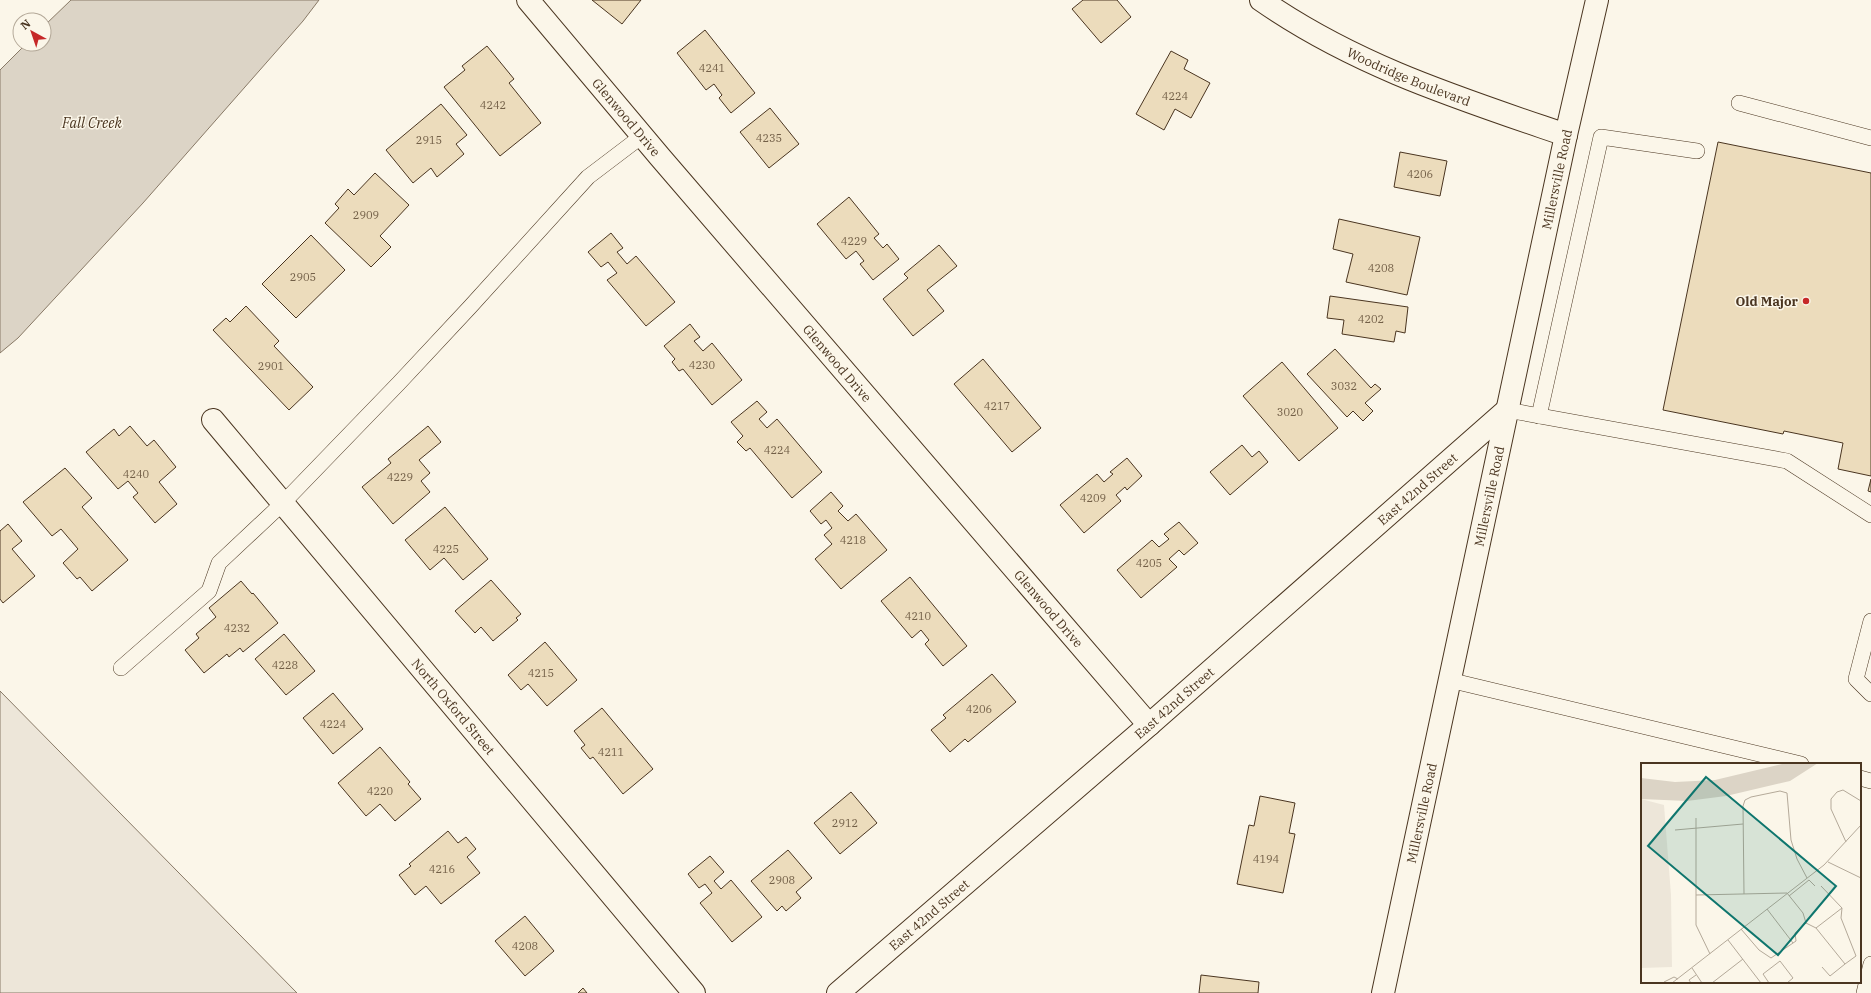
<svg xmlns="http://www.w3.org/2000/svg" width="1871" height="993" font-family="'IBM Plex Serif',serif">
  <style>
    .green { fill: #ede6d9; stroke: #887966 }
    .water { fill: #dcd4c6; stroke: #887966 }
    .building { fill: #ecdcbc; stroke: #4a3520 }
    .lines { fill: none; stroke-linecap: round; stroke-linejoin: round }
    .lane-casing { stroke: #4a3520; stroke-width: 16 }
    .street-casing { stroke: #4a3520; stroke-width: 24 }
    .secondary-casing { stroke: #4a3520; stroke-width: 24 }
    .lane { stroke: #fbf6e9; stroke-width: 15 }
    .street { stroke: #fbf6e9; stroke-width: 22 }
    .secondary { stroke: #fbf6e9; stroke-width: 22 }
    .poi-dot { fill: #c62828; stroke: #fbf6e9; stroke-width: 1.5 }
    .labels { text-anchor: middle; stroke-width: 3; stroke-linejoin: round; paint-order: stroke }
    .number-label { font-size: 11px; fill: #725f47 }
    .street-label { font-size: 13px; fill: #4a3520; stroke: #fbf6e9 }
    .poi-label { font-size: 13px; font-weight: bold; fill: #4a3520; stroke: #fbf6e9; text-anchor: end }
    .water-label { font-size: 14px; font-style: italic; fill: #4a3520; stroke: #fbf6e9 }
    .inset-road { fill: none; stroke: #b4a999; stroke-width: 1 }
    .view { fill: #0f766e; fill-opacity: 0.15; stroke: #0f766e; stroke-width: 2 }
    .inset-edge { fill: none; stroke: #4a3520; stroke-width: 2 }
  </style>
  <rect width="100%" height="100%" fill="#fbf6e9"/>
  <path class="green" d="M 0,691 L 297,993 L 0,993 Z"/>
  <path class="water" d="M 71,0 L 319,0 L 303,21 L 143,203 L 18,338 L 0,353 L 0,70 L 26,44 L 44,44 L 44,26 Z"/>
  <g class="building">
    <path d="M 592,0 L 641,0 L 622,24 Z"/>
    <path d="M 1083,0 L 1117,0 L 1131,17 L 1101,43 L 1072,9 Z"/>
    <path d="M 705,30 L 755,93 L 731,113 L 719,98 L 722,95 L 714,84 L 706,90 L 677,53 Z"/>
    <path d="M 487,46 L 514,79 L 509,83 L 541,123 L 500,156 L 444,87 L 465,70 L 462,66 Z"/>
    <path d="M 1171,51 L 1188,60 L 1184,69 L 1210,83 L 1191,118 L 1175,109 L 1164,130 L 1136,114 Z"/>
    <path d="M 441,104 L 467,135 L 456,144 L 464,154 L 437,177 L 431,168 L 413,183 L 386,150 Z"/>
    <path d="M 770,108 L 799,144 L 769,168 L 740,132 Z"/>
    <path d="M 1718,142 L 1871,173 L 1871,476 L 1838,469 L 1843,443 L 1784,431 L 1783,434 L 1663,410 Z"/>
    <path d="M 1400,152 L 1447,161 L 1440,196 L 1394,187 Z"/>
    <path d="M 375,173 L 409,205 L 380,236 L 391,247 L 371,267 L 325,223 L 339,208 L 335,204 L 348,189 L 354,195 Z"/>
    <path d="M 849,197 L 879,234 L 874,238 L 883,248 L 887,244 L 899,259 L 873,280 L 860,264 L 864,261 L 856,251 L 846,259 L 817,224 Z"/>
    <path d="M 1339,219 L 1420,237 L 1407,295 L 1346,282 L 1353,254 L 1333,249 Z"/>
    <path d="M 611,233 L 623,248 L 617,252 L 627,264 L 636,256 L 675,302 L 646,326 L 607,280 L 617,273 L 608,262 L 601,267 L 588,252 Z"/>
    <path d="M 311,235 L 345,270 L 296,318 L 262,284 Z"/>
    <path d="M 939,245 L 957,266 L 927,290 L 944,311 L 913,336 L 883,299 L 908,278 L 904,274 Z"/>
    <path d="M 1330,296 L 1408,307 L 1405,333 L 1396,331 L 1394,342 L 1342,334 L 1344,320 L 1327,318 Z"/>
    <path d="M 246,306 L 279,341 L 274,346 L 313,387 L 289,410 L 213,330 L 226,318 L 230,322 Z"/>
    <path d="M 690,324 L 700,337 L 694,341 L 703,351 L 712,343 L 742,380 L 712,405 L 683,369 L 679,371 L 672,362 L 675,359 L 664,346 Z"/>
    <path d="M 1335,349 L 1371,388 L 1375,384 L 1381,389 L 1365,403 L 1373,411 L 1363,421 L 1353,411 L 1347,417 L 1307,374 Z"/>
    <path d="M 983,359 L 1041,428 L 1012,452 L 954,384 Z"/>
    <path d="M 1282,362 L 1338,428 L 1299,461 L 1243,396 Z"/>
    <path d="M 757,401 L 767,412 L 759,419 L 767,428 L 777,419 L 822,472 L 792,498 L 750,448 L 746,451 L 737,442 L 743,436 L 731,422 Z"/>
    <path d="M 130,426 L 147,446 L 154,440 L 176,467 L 159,482 L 177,504 L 155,523 L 133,497 L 138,493 L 128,481 L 118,489 L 86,452 L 114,429 L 119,436 Z"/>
    <path d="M 428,426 L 441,442 L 419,460 L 430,473 L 421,481 L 430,492 L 393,524 L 362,487 L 391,463 L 388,459 Z"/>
    <path d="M 1242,445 L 1252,457 L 1259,451 L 1268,462 L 1230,495 L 1210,472 Z"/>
    <path d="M 1127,458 L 1142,476 L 1127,490 L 1125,487 L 1116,495 L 1121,501 L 1084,533 L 1060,505 L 1097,474 L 1104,482 L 1113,474 L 1110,472 Z"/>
    <path d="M 65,468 L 92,498 L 82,507 L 128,560 L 92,591 L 80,577 L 77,579 L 63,563 L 78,549 L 61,529 L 52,536 L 23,502 Z"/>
    <path d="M 1871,479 L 1871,492 L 1868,491 Z"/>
    <path d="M 831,492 L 843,506 L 838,511 L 848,521 L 856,514 L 887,550 L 841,589 L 815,559 L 832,544 L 824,535 L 832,528 L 826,520 L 821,524 L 810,511 Z"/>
    <path d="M 445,507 L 488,559 L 463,580 L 444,558 L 430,570 L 405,540 Z"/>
    <path d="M 1179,522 L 1198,543 L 1184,555 L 1179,550 L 1169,559 L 1177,567 L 1141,598 L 1117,570 L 1152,540 L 1159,547 L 1169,539 L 1164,534 Z"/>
    <path d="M 8,524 L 22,541 L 12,549 L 35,576 L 3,603 L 0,599 L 0,531 Z"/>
    <path d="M 910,577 L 967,646 L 943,666 L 925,644 L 929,640 L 921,630 L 912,638 L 881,601 Z"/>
    <path d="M 491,580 L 521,614 L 516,618 L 518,620 L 493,641 L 481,627 L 475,633 L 455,611 Z"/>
    <path d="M 241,581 L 252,594 L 253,593 L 278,623 L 243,652 L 240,648 L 229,657 L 227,654 L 204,673 L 185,650 L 199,638 L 196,634 L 216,617 L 209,608 Z"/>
    <path d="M 284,634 L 315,671 L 286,695 L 255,659 Z"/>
    <path d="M 545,642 L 577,680 L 547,706 L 528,684 L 521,690 L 508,675 Z"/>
    <path d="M 992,674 L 1016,702 L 968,742 L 965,739 L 950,752 L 931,730 L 946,718 L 943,715 Z"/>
    <path d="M 333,693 L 363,729 L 333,754 L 303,718 Z"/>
    <path d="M 602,708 L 653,769 L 623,794 L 593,757 L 590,759 L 581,748 L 585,745 L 574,731 Z"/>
    <path d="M 380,747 L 410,782 L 408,784 L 421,799 L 395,821 L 380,804 L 366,816 L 338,783 Z"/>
    <path d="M 851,792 L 877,823 L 840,854 L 814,823 Z"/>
    <path d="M 1260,796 L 1295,803 L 1289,833 L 1295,834 L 1283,893 L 1237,884 L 1249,825 L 1254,826 Z"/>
    <path d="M 448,831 L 458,843 L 466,837 L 476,849 L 467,857 L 480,873 L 441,904 L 426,886 L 415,895 L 399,875 L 411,866 L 409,864 Z"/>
    <path d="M 788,850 L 812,878 L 796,892 L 801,898 L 786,911 L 782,906 L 777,911 L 751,881 Z"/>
    <path d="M 710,856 L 724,872 L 714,881 L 721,889 L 731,880 L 762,917 L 732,942 L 700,903 L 712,893 L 705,884 L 699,888 L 688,874 Z"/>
    <path d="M 525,916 L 554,951 L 525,976 L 495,941 Z"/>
    <path d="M 1201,975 L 1259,982 L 1258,993 L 1199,993 Z"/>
    <path d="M 583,988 L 587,993 L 578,993 Z"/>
  </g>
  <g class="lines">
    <g class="lane-casing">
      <g id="lane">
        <path d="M 1739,103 L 1871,138"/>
        <path d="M 1507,410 L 1787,461 L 1871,515"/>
        <path d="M 1539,416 L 1601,137 L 1697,151"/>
        <path d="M 1871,621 L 1856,679 L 1871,694"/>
        <path d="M 121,668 L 209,591 L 219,563 L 283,503 L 399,383 L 470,307 L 588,177 L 642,136"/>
        <path d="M 1449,680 L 1801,764"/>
        <path d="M 1860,778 L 1871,781"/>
        <path d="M 1864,993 L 1871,964"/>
      </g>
    </g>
    <g class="street-casing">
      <g id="street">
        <path id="s1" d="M 528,0 L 660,157 L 1149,725"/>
        <path id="s2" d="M 1261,0 C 1356,66 1458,98 1566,135"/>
        <path id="s3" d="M 213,420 L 694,993"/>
        <path id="s4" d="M 838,993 L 1149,725 L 1507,410"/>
      </g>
    </g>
    <g class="secondary-casing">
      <g id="secondary">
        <path id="s5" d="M 1383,993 L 1566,135 L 1597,0"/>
      </g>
    </g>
    <use href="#lane" class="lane"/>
    <use href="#street" class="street"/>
    <use href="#secondary" class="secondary"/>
  </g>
  <circle class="poi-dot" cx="1806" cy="301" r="4"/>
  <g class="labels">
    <g class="number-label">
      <text x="712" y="72">4241</text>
      <text x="1175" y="100">4224</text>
      <text x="493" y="109">4242</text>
      <text x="769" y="142">4235</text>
      <text x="429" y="144">2915</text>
      <text x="1420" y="178">4206</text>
      <text x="366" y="219">2909</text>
      <text x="854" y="245">4229</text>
      <text x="1381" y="272">4208</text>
      <text x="303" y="281">2905</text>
      <text x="1371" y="323">4202</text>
      <text x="702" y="369">4230</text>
      <text x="271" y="370">2901</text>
      <text x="1344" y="390">3032</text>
      <text x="997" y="410">4217</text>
      <text x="1290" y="416">3020</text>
      <text x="777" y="454">4224</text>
      <text x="136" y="478">4240</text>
      <text x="400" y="481">4229</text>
      <text x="1093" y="502">4209</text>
      <text x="853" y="544">4218</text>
      <text x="446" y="553">4225</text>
      <text x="1149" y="567">4205</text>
      <text x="918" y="620">4210</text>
      <text x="237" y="632">4232</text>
      <text x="285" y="669">4228</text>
      <text x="541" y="677">4215</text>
      <text x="979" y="713">4206</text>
      <text x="333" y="728">4224</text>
      <text x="611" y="756">4211</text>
      <text x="380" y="795">4220</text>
      <text x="845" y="827">2912</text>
      <text x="1266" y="863">4194</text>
      <text x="442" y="873">4216</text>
      <text x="782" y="884">2908</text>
      <text x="525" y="950">4208</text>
    </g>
    <g class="street-label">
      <text dy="5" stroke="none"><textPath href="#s2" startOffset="167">Woodridge Boulevard</textPath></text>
      <text dy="5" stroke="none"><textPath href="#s1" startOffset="153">Glenwood Drive</textPath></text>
      <text dy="5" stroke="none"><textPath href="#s5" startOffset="832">Millersville Road</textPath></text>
      <text dy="5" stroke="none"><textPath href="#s1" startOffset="477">Glenwood Drive</textPath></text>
      <text dy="5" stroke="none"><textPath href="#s4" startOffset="768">East 42nd Street</textPath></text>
      <text dy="5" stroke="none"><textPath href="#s5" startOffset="508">Millersville Road</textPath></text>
      <text dy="5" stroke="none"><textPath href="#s1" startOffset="801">Glenwood Drive</textPath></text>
      <text dy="5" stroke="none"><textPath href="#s4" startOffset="444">East 42nd Street</textPath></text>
      <text dy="5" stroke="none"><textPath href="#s3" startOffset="374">North Oxford Street</textPath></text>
      <text dy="5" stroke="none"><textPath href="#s5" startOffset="184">Millersville Road</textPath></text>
      <text dy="5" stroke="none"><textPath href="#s4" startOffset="120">East 42nd Street</textPath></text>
    </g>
    <g class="poi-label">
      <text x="1798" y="306">Old Major</text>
    </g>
    <g class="water-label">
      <text x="92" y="128">Fall Creek</text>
    </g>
  </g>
  <g transform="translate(1641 763)">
    <rect width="220" height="220" fill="#fbf6e9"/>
    <path d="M 0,36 L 23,42 L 30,132 L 31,204 L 0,205 Z" fill="#ede6d9"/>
    <path d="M 145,0 L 177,0 L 149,18 L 85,33 L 46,38 L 0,36 L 0,15 L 34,19 L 74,17 Z" fill="#dcd4c6"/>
    <path class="inset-road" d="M 55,0 L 69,0M 55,55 L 55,162 L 69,191M 34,67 L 102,61M 205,79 L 190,46 L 190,36 L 196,29 L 202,27 L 220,38M 187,99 L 220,115M 103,131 L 102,43 L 104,37 L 110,34 L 139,28 L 146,30 L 150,77 L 156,96 L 166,115M 55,132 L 146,130 L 162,150 L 165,160 L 175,165 L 201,145 L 180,123M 148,133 L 168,117 L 174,123M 201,145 L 200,155 L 215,193 L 204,201M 126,146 L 152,180M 175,165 L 204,201 L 189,213 L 181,204M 100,166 L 118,187 L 130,195 L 155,178 L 154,170 L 165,160M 87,177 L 120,220M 51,205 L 61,220M 23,219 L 33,214 L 37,216M 11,220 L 24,220M 31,220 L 183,102 L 220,62M 50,220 L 48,217 L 55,212M 71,220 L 102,196M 128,220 L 122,211 L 139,198 L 152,215 L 146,220"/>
    <path class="view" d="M 65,14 L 195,123 L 137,192 L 7,83 Z"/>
    <rect width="220" height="220" class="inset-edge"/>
  </g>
  <g transform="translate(32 32) rotate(320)"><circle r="19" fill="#fbf6e9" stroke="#b4a999"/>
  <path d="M0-3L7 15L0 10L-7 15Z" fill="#c62828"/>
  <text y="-6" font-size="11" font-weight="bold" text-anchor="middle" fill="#4a3520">N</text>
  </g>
</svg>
